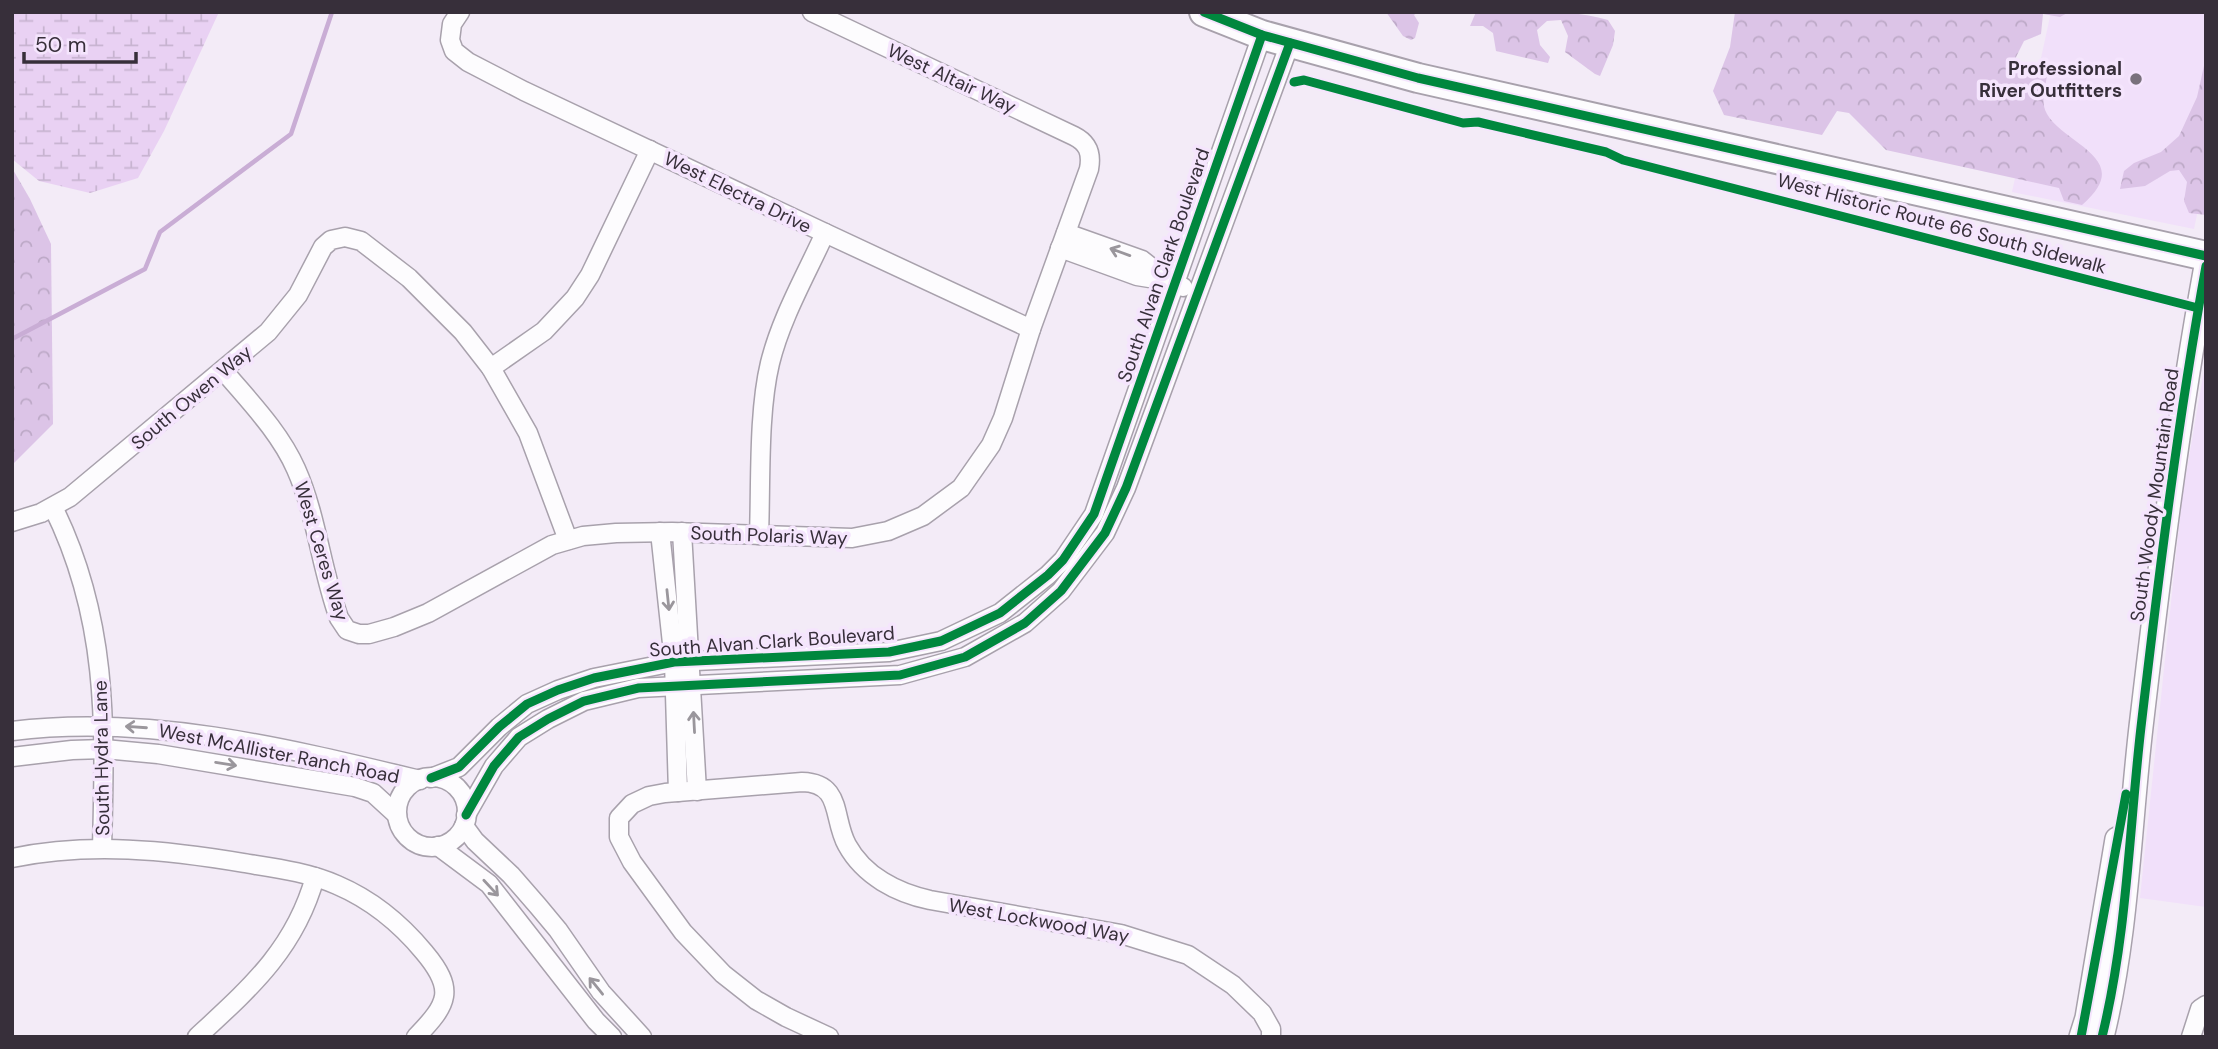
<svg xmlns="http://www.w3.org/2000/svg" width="2218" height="1049" font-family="'DM Sans',sans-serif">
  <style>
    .built { fill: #f1e0fa }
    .forest { fill: url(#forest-crowns) }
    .wetland { fill: url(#wetland-marsh) }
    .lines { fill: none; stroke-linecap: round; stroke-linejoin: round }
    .stream { stroke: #c9add5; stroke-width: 4.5 }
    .minor-casing { stroke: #a8a1ac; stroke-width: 21 }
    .tertiary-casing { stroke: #a8a1ac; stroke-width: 26 }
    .primary-casing { stroke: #a8a1ac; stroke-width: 32 }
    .minor { stroke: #fdfcfe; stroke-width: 18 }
    .tertiary { stroke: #fdfcfe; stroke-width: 23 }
    .primary { stroke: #fdfcfe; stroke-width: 28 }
    .cycleway-casing { stroke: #f5e5fd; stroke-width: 13 }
    .cycleway { stroke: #00873e; stroke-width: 9 }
    .oneway { stroke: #9a969c }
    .poi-dot { fill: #79717c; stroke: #f5e5fd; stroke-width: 2.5 }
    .labels { text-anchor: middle; stroke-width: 7; stroke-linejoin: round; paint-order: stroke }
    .poi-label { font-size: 19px; font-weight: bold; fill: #372f3a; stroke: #f5e5fd; text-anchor: end }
    .street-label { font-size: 19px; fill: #372f3a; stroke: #f5e5fd }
  </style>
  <defs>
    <pattern id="forest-crowns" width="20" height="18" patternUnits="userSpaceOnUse" patternTransform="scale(1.75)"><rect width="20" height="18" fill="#dcc4e7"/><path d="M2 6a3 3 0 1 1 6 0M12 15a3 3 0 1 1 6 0" fill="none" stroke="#bda9c7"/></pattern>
    <pattern id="wetland-marsh" width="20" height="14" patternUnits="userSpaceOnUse" patternTransform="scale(1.75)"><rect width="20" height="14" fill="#e9d1f3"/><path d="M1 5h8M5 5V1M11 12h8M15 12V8" fill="none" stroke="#c8b4d1"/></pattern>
  </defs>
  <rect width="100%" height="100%" fill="#f3ebf7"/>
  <g class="built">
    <path d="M 2051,12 L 2206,12 L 2206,171 L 2194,229 L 2012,192 Z"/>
    <path d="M 2206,359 L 2206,907 L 2140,898 L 2182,498 Z"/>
  </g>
  <g class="forest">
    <path d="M 1386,12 L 1417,12 L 1414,15 L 1419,23 L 1415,38 L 1411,40 L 1403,36 Z"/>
    <path d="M 1476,12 C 1520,12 1565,8 1608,20 L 1615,31 L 1613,45 L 1600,76 L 1595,74 L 1565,52 L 1568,36 L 1561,20 L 1547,21 L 1537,30 L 1540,45 L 1550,57 L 1548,63 L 1496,51 L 1493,33 L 1483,26 L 1470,26 Z"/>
    <path d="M 1735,12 L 2069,12 L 2060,17 L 2043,14 L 2041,34 L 2024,41 L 2015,59 L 2018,72 L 2031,76 L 2047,66 C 2049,82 2038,98 2047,114 C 2065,145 2136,159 2082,205 L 2064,201 L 2059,188 L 1886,150 L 1849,113 L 1837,111 L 1822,135 L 1724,115 L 1713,91 L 1730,47 Z"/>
    <path d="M 2206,57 L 2206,215 L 2189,213 L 2184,201 L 2187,182 L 2179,170 L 2170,171 L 2145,186 L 2120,189 L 2124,171 L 2134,163 L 2161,152 L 2179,136 L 2197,97 Z"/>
    <path d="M 12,168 L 30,199 L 51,244 L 53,424 L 12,465 Z"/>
  </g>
  <path class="wetland" d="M 12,12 L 219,12 L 164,131 L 138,178 L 90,193 L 39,181 L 12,159 Z"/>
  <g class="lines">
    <path class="stream" d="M 12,339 L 145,269 L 160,232 L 291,134 L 332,12"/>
    <g class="minor-casing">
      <g id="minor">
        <path d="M 460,12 L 452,24 L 450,40 L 454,51 L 468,62 L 524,91 L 825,233 L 1031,329"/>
        <path d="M 1066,233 L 1142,260 L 1166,279"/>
        <path d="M 1060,248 L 1137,276 L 1168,281 L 1183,287"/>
        <path d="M 491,368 L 544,331 L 575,298 L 590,275 L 650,150"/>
        <path d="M 223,370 C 249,401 279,431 296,469 C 317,516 321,569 339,618 L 347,630 L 359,634 L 369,634 L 394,627 L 428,613 L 552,545 L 583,536 L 616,533 L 672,532 L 852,538 L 888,531 L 923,516 L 961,488 L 991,445 L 1003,418 L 1031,329 L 1089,169 C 1092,153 1088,143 1074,136 L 812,12"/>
        <path d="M 53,507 C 109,620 105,726 102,848"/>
        <path d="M 12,522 L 41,513 L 70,497 L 268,332 L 298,295 L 323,247 L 331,240 L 345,237 L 361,241 L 409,278 L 463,332 L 491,368 L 528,433 L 568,540"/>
        <path d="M 660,532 L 674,662 L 678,792"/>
        <path d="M 682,532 L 697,791"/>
        <path d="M 759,535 C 761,482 758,413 770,363 C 781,318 806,275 825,233"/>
        <path d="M 12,731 C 150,714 287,748 420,780"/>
        <path d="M 12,757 L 72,750 L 104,749 L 158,754 L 355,787 L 373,793 L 397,815"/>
        <circle cx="432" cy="812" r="35"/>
        <path d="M 431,778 L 459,767 L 499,727 L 527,704 L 558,690 L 594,678 L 674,662 L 889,652 L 941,641 L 1000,613 L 1048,575 L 1063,560 L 1094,514 L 1262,35"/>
        <path d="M 466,815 L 494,766 L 519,737 L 548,719 L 584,701 L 638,688 L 900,675 L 965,657 L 1025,623 L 1061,591 L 1105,533 L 1126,488 L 1290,43"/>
        <path d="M 464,826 L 475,841 L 511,875 L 538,906 L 558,930 L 601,992 L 642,1037"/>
        <path d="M 438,846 L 489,884 L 596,1021 L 612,1037"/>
        <path d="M 12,858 C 90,842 167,850 244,863 C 275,868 308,872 337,885 C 372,900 400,923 424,952 C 456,990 448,1004 416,1037"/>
        <path d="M 197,1037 C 250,988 295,949 315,877"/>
        <path d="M 829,1037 L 786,1017 L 756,1000 L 723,974 L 683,932 L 632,862 L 619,837 L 619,818 L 632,804 L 649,796 L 665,793 L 802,782 C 843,783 832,818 847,845 C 864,876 897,893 930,900 L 1121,934 L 1188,955 L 1233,985 L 1262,1013 L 1271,1029 L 1271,1037"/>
        <path d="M 2191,1037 L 2200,1009 L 2206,1005"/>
      </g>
    </g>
    <g class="tertiary-casing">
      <g id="tertiary">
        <path d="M 2081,1037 L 2087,1018 L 2117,839"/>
        <path d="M 2102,1037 C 2127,935 2129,831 2141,727 C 2159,573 2178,419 2206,266"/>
      </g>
    </g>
    <g class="primary-casing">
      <path id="primary" d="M 1204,12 L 1262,35 L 1418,78 L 2206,256"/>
    </g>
    <use href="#minor" class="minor"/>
    <use href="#tertiary" class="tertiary"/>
    <use href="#primary" class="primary"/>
    <g class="cycleway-casing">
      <g id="cycleway">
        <path d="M 1204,12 L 1262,35 L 1418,78 L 2206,256"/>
        <path d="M 1294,82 L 1304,80 L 1463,123 L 1478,122 L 1606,152 L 1623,160 L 2198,308"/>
        <path d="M 431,778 L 459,767 L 499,727 L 527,704 L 558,690 L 594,678 L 674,662 L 889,652 L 941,641 L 1000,613 L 1048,575 L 1063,560 L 1094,514 L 1262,35"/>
        <path d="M 466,815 L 494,766 L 519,737 L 548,719 L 584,701 L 638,688 L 900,675 L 965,657 L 1025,623 L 1061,591 L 1105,533 L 1126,488 L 1290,43"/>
        <path d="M 2081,1037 L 2126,794"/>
        <path d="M 2102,1037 C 2127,935 2129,831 2141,727 C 2159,573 2178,419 2206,266"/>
      </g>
    </g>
    <use href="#cycleway" class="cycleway"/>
  </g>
  <defs><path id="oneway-shaft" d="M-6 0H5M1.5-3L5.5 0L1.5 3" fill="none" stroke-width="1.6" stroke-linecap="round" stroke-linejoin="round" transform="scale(1.75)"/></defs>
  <g class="oneway">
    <use href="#oneway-shaft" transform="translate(1120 252) rotate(-160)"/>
    <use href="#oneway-shaft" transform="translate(668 600) rotate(84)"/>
    <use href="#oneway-shaft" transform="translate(694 722) rotate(-93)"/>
    <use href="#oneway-shaft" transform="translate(136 727) rotate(-176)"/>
    <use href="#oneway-shaft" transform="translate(226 764) rotate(9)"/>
    <use href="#oneway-shaft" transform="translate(491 888) rotate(47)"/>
    <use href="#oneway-shaft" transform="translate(596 986) rotate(-129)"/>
  </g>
  <circle class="poi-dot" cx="2136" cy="79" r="7"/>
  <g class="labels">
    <g class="poi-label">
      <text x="2122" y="75">Professional<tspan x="2122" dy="22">River Outfitters</tspan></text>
    </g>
    <g class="street-label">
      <text transform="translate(952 78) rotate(25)" y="7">West Altair Way</text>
      <text transform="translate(738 192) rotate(26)" y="7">West Electra Drive</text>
      <text transform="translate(1942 223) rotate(15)" y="7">West Historic Route 66 South SIdewalk</text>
      <text transform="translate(1163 265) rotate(-71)" y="7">South Alvan Clark Boulevard</text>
      <text transform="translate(191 397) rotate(-40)" y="7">South Owen Way</text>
      <text transform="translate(2154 495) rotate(-82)" y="7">South Woody Mountain Road</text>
      <text transform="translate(769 535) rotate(2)" y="7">South Polaris Way</text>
      <text transform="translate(322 551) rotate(73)" y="7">West Ceres Way</text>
      <text transform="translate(772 641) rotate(-4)" y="7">South Alvan Clark Boulevard</text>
      <text transform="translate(279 753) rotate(11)" y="7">West McAllister Ranch Road</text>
      <text transform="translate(101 758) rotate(-91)" y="7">South Hydra Lane</text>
      <text transform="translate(1039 920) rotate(10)" y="7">West Lockwood Way</text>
    </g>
  </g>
  <rect width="2218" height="1049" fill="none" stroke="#372f3a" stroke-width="28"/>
  <path d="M24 52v10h112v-10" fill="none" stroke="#372f3a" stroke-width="3.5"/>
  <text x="35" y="52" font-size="21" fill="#372f3a" stroke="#f5e5fd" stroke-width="5" paint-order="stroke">50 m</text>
</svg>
